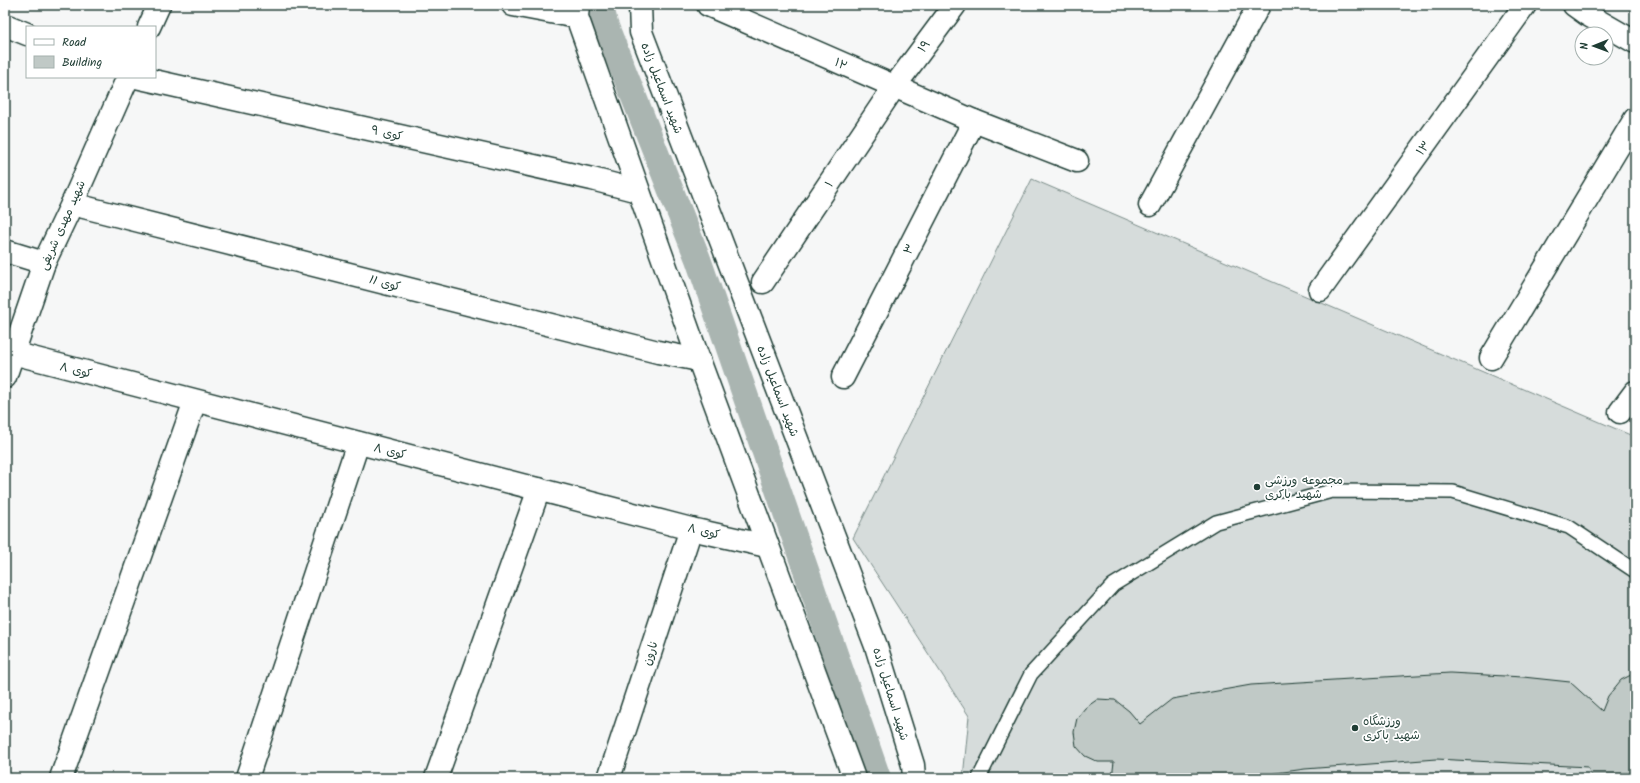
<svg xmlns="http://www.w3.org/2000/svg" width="1640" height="783" font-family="Kalam,'Playpen Sans Arabic',sans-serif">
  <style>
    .pitch { fill: #d6dcdb; stroke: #7a8c88 }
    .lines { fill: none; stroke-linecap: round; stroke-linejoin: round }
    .canal { stroke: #aab5b1; stroke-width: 26 }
    .building { fill: #c0c9c6; stroke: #1f3d34 }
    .service-casing { stroke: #1f3d34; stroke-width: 16 }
    .minor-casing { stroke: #1f3d34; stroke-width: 25 }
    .tertiary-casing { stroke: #1f3d34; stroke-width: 25 }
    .service { stroke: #fff; stroke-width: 13 }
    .minor { stroke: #fff; stroke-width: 22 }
    .tertiary { stroke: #fff; stroke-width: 22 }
    .poi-dot { fill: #1f3d34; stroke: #fff; stroke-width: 1.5 }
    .labels { text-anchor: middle; stroke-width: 3.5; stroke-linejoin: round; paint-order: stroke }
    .street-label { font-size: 12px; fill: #1f3d34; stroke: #fff }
    .poi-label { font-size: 12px; fill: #1f3d34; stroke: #fff; text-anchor: start }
  </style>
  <rect width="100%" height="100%" fill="#f6f7f7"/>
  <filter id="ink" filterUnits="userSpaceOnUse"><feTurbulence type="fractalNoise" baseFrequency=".025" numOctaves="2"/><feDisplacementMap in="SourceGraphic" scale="8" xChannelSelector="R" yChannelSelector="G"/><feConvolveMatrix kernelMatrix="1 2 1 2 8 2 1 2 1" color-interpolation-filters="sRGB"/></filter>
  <g filter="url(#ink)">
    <path class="pitch" d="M 1032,179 L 1635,437 L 1635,778 L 963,778 L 969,716 L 853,538 Z"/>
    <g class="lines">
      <path class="canal" d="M 601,5 L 605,24 L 698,259 L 878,778"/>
    </g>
    <path class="building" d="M 1450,673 L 1523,677 L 1570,682 L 1602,711 L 1608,696 L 1621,680 L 1635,673 L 1635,738 L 1632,738 L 1635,744 L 1635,778 L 1592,778 L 1588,767 L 1436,759 L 1305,769 L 1240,778 L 1112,778 L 1114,762 L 1098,762 L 1085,756 L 1076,746 L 1074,732 L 1077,718 L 1085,708 L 1098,699 L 1115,700 L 1129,711 L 1140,724 L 1172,699 L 1251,685 Z"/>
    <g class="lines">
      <g class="service-casing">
        <path id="service" d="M 979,778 L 1031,674 L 1113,585 L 1216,522 L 1332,491 L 1453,492 L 1569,527 L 1635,571"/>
      </g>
      <g class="minor-casing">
        <g id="minor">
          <path d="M 513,5 L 577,17"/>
          <path d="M 708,5 L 974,121 L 1077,161"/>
          <path d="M 1574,5 L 1588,15 L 1635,42"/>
          <path d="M 5,25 L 27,34"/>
          <path d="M 149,27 L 159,5"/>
          <path d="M 136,77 L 592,179 L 638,191"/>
          <path d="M 72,204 L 658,352 L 699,360"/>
          <path d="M 1150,205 L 1259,5"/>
          <path d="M 5,251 L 44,263"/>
          <path d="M 763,282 L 894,87 L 955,5"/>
          <path d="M 1320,290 L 1525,5"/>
          <path d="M 5,351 L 691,529 L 767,546"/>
          <path d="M 1491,358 L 1635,119"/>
          <path d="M 5,377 L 44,263 L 72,204 L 128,77"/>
          <path d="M 843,377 L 974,121"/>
          <path d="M 1620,412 L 1635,392"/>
          <path d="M 61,778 L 195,401"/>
          <path d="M 247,778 L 358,443"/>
          <path d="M 436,778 L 539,489"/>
          <path d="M 609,778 L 691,529"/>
        </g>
      </g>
      <g class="tertiary-casing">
        <g id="tertiary">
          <path d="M 578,5 L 577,17 L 699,360 L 854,778"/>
          <path d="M 640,5 L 641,32 L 876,646 L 913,765 L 914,778"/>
        </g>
      </g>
      <use href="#service" class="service"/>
      <use href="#minor" class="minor"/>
      <use href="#tertiary" class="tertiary"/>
    </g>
  </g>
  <g class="poi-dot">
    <circle cx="1257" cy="487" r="4"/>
    <circle cx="1355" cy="728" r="4"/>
  </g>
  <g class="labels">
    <g class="street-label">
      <text transform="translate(924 46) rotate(-54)" y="4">۱۹</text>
      <text transform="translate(841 64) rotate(24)" y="4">۱۲</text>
      <text transform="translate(662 88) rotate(69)" y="4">شهید اسماعیل زاده</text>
      <text transform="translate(387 133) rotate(13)" y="4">کوی ۹</text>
      <text transform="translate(1423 148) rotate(-54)" y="4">۱۳</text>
      <text transform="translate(829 184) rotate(-56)" y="4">۱</text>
      <text transform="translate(62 225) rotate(-66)" y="4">شهید مهدی شریفی</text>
      <text transform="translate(909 249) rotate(-63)" y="4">۳</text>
      <text transform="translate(385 283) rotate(14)" y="4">کوی 11</text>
      <text transform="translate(76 370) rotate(14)" y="4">کوی ۸</text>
      <text transform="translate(778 391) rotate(69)" y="4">شهید اسماعیل زاده</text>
      <text transform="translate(390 451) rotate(14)" y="4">کوی ۸</text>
      <text transform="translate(704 531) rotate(13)" y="4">کوی ۸</text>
      <text transform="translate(650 653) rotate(-72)" y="4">نارون</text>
      <text transform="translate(891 694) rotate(73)" y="4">شهید اسماعیل زاده</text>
    </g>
    <g class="poi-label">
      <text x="1265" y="484">مجموعه ورزشی<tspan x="1265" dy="14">شهید باکری</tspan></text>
      <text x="1363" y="725">ورزشگاه<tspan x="1363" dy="14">شهید باکری</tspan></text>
    </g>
  </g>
  <rect width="1640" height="783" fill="none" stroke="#fff" stroke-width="20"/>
  <rect x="10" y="10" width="1620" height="763" fill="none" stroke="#1f3d34" stroke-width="1.5" filter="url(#ink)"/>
  <rect x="26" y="26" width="130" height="52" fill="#ffffff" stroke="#a5b1ae"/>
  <rect x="34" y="39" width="20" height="6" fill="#ffffff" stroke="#a5b1ae"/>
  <text x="62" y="46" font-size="12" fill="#1f3d34">Road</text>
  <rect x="34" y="56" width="20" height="12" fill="#c0c9c6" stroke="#a5b1ae"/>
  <text x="62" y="66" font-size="12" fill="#1f3d34">Building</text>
  <g transform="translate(1594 46) rotate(269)"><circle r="19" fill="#ffffff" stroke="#a5b1ae"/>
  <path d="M0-3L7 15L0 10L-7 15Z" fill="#1f3d34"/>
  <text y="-6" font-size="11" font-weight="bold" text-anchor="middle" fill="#1f3d34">N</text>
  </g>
</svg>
